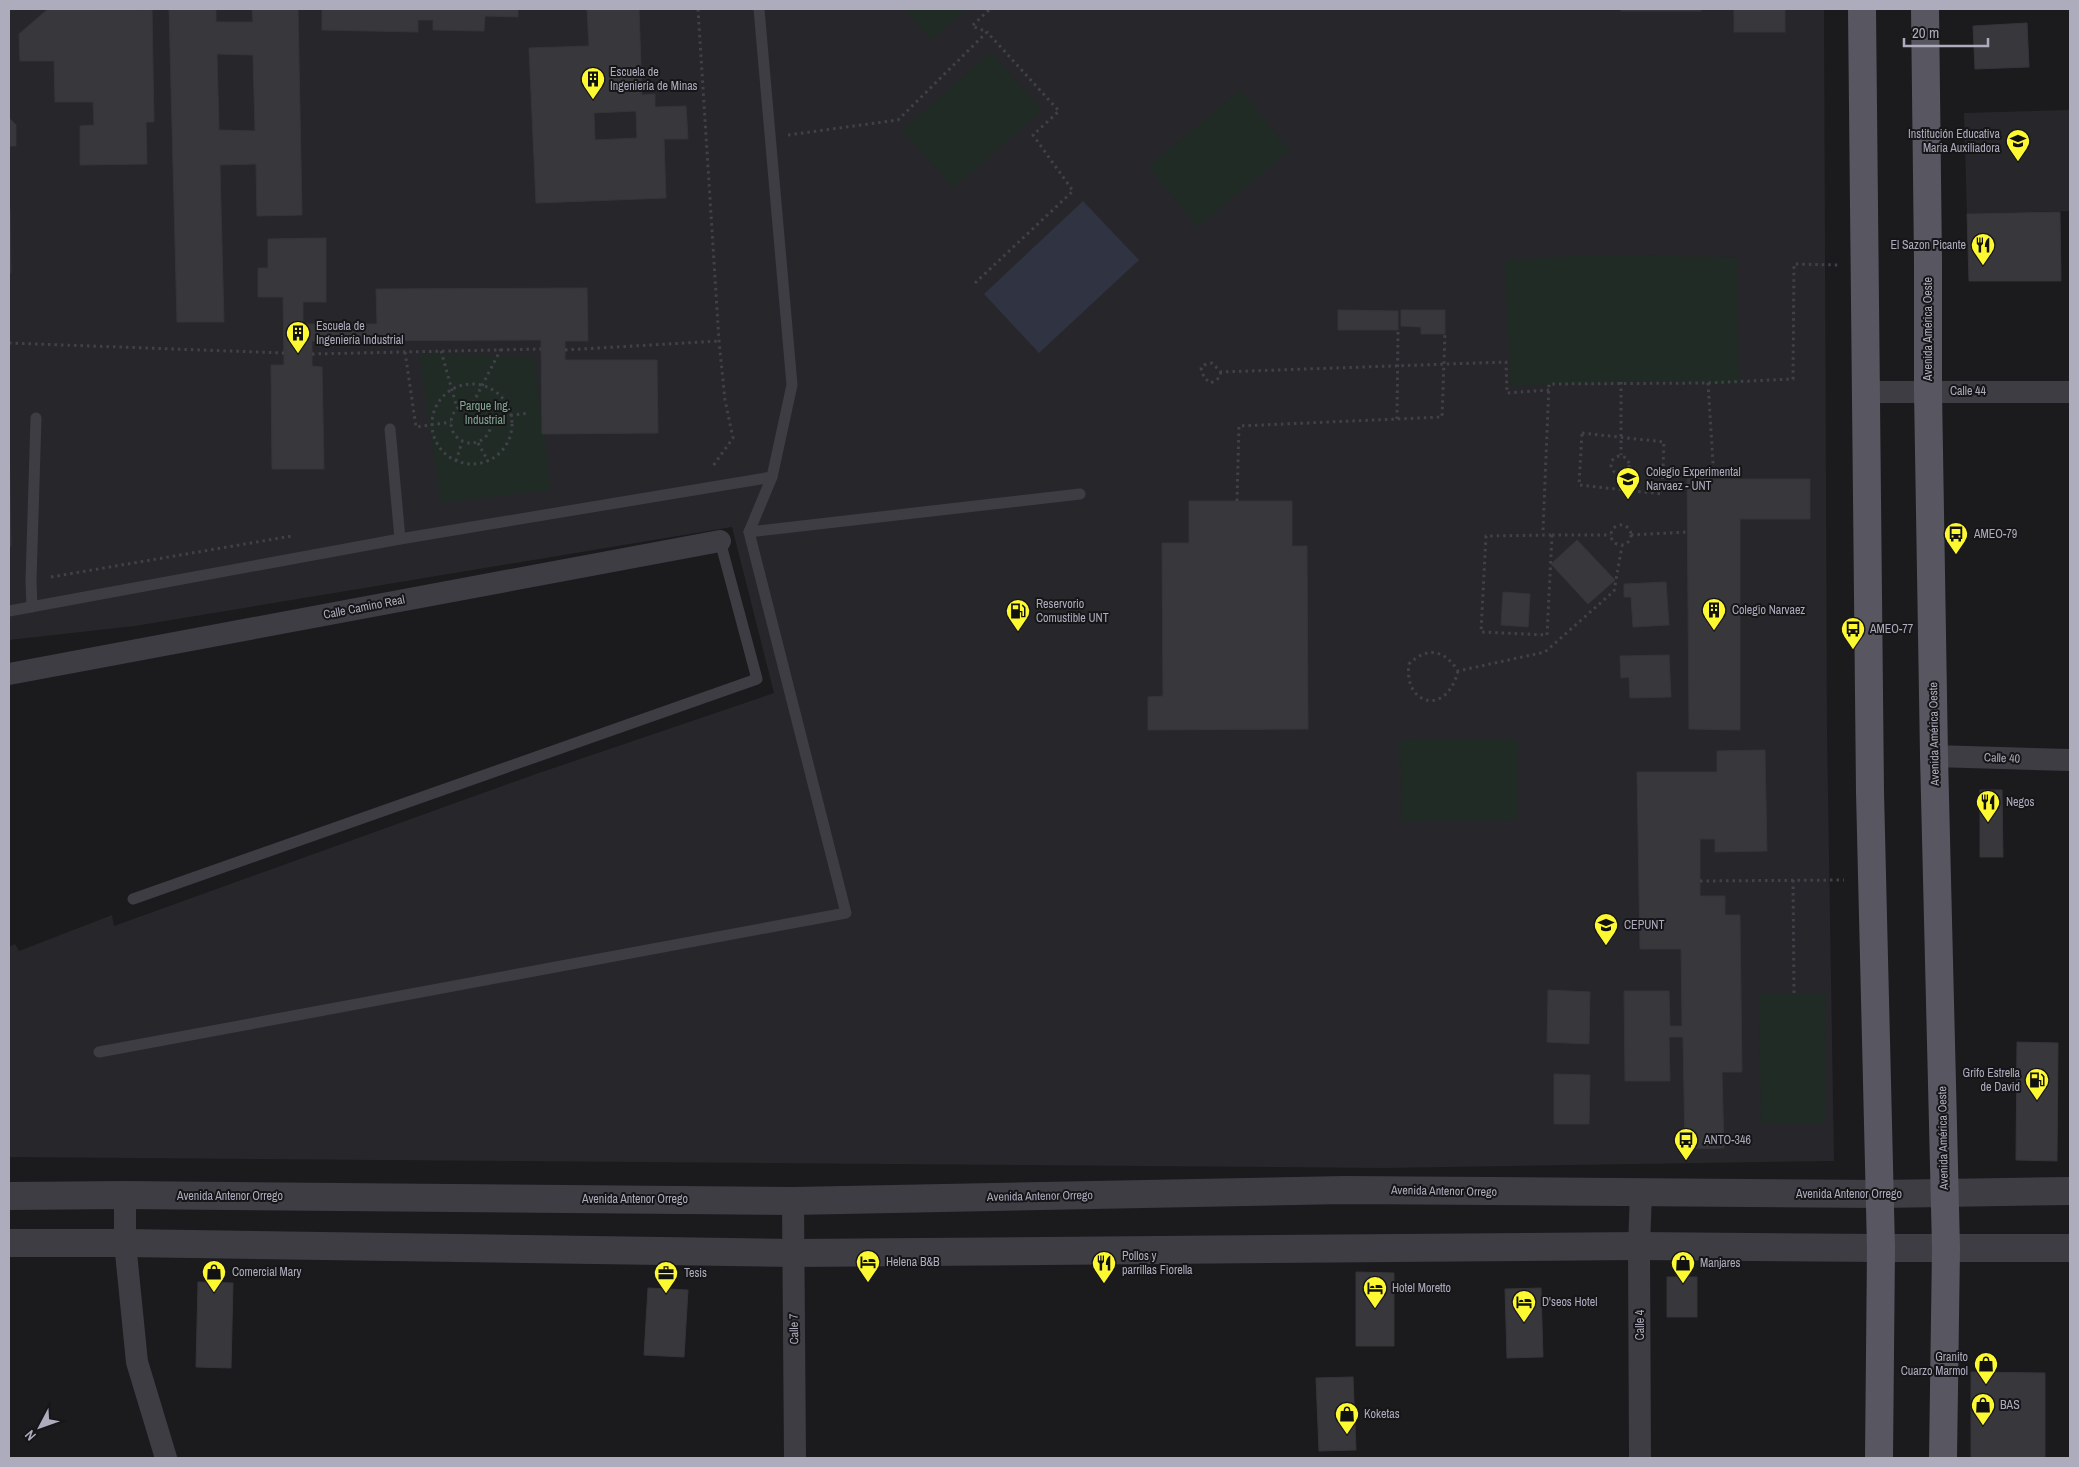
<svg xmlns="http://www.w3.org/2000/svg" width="2079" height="1467" font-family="'Archivo Narrow',sans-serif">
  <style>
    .built { fill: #27262a }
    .green { fill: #212b25 }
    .water { fill: #2f3342 }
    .building { fill: #38373c; stroke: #353439; fill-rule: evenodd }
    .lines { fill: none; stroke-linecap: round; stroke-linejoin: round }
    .path { stroke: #414149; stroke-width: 3; stroke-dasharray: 2.5 4; stroke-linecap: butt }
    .service { stroke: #3e3d44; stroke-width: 11 }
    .minor { stroke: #3e3d44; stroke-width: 22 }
    .tertiary { stroke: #3e3d44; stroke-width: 28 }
    .primary { stroke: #585661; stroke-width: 28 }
    .labels { text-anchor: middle; stroke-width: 4; stroke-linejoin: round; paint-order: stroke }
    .poi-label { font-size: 12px; fill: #acacbd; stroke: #161518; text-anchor: start }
    .street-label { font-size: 12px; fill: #acacbd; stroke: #161518 }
    .park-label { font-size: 12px; fill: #82a891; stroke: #161518 }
  </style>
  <rect width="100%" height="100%" fill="#1b1a1c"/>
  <g class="built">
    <path d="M 9,9 L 1824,9 L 1827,732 L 1834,1161 L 1383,1168 L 9,1157 L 9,947 L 15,944 L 19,951 L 112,915 L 114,926 L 536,774 L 774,693 L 732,527 L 135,626 L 9,640 Z"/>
    <path d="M 2070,110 L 2070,211 L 1967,214 L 1964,113 Z"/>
  </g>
  <g class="green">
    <path d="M 904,9 L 966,9 L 931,40 Z"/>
    <path d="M 991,52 L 1042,110 L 953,188 L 902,130 Z"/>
    <path d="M 1240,90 L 1290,150 L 1198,227 L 1148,167 Z"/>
    <path d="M 1583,255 L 1737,257 L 1739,384 L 1660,381 L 1510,386 L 1505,260 Z"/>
    <path d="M 419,353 L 534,357 L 551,490 L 441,503 Z"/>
    <path d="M 1517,739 L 1518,820 L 1401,821 L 1400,740 Z"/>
    <path d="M 1759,993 L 1825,993 L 1826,1124 L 1761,1124 Z"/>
  </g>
  <path class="water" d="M 1083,201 L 1139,260 L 1039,353 L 984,294 Z"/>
  <g class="building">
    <path d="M 48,9 L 152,10 L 154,122 L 146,122 L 147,164 L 80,165 L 80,126 L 94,125 L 93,102 L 55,102 L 54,61 L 20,61 L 19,34 Z"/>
    <path d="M 169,9 L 216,9 L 216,22 L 253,22 L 252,9 L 298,9 L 302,215 L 257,216 L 256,164 L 220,165 L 224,322 L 177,322 ZM 217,54 L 253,55 L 255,131 L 219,130 Z"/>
    <path d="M 322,9 L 518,9 L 518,17 L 485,16 L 484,31 L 433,30 L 433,20 L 418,20 L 418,32 L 322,30 Z"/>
    <path d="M 587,9 L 639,9 L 642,95 L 655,94 L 655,107 L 686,106 L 688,139 L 664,139 L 666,198 L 536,203 L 529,48 L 589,46 ZM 636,111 L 637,138 L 595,140 L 594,113 Z"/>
    <rect x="1621" y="9" width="80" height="2"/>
    <rect x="1734" y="9" width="51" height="23"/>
    <path d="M 2027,23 L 2029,67 L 1975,69 L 1973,26 Z"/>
    <path d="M 9,118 L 16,125 L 16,146 L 9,146 Z"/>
    <path d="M 9,209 L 10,209 L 11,273 L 9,273 Z"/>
    <path d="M 2060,212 L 2061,281 L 1969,281 L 1967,214 Z"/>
    <path d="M 326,238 L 326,302 L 303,302 L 303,324 L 377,324 L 376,289 L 587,288 L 588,341 L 565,341 L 565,360 L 657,360 L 658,433 L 542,434 L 541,340 L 312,341 L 312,366 L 322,367 L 324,469 L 272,469 L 271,365 L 284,365 L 283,297 L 258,297 L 258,268 L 268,268 L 268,239 Z"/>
    <path d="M 1338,310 L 1398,311 L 1398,330 L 1338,330 Z"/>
    <path d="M 1401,310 L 1445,310 L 1445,334 L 1421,334 L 1421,327 L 1401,326 Z"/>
    <path d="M 9,432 L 11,546 L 9,546 Z"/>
    <path d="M 1687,479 L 1810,479 L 1810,519 L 1740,519 L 1740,730 L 1689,729 Z"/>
    <path d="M 1189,501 L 1292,501 L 1292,546 L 1307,546 L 1308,729 L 1148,730 L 1148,697 L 1163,696 L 1162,543 L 1189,543 Z"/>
    <path d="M 1577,540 L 1615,580 L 1588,604 L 1551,564 Z"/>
    <path d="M 1666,582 L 1669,625 L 1633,627 L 1631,597 L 1624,597 L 1624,584 Z"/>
    <path d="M 1503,592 L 1530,594 L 1528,627 L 1501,625 Z"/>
    <path d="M 1669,655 L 1671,697 L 1630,698 L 1629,677 L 1621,678 L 1620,656 Z"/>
    <path d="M 1765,750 L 1767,851 L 1715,852 L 1715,839 L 1700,839 L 1700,896 L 1725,896 L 1725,915 L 1740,915 L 1742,1072 L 1722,1072 L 1724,1148 L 1685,1149 L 1683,1037 L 1669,1037 L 1670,1081 L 1625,1081 L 1624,991 L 1669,991 L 1670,1026 L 1682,1026 L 1681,949 L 1640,949 L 1637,772 L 1717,772 L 1717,751 Z"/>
    <path d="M 1980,790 L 2002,790 L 2003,857 L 1980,857 Z"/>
    <path d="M 1548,990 L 1590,992 L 1589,1044 L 1547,1042 Z"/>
    <path d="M 2017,1042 L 2058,1043 L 2057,1161 L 2016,1160 Z"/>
    <path d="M 1554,1074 L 1590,1075 L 1589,1124 L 1554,1124 Z"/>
    <path d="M 1356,1272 L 1394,1273 L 1394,1346 L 1356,1346 Z"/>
    <rect x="1667" y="1277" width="30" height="40"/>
    <path d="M 198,1282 L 233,1283 L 231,1368 L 196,1367 Z"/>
    <path d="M 648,1288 L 688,1290 L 684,1357 L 644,1355 Z"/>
    <path d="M 1541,1288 L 1543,1357 L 1507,1358 L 1505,1289 Z"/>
    <path d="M 1971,1372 L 2045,1373 L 2045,1458 L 1971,1458 Z"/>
    <path d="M 1353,1377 L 1356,1450 L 1319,1451 L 1316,1378 Z"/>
  </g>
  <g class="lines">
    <g class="path">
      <path d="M 698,9 L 719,341 L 725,400 L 733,438 L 713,466"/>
      <path d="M 788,135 L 898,120 L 987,32 L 972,26 L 990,9"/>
      <path d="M 975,283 L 1073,191 L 1033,135 L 1059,111 L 987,32"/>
      <path d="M 9,343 L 284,353"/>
      <path d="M 565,350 L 719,341"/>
      <path d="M 441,351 L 457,408"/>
      <path d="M 405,352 L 416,427 L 451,422"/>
      <path d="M 312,354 L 541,349"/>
      <path d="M 1221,372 L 1219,378 L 1211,383 L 1204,378 L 1201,368 L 1204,365 L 1212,363 L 1221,372 L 1506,362 L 1507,393 L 1549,390"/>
      <path d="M 1621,382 L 1621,455"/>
      <path d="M 1708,383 L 1714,479"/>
      <circle cx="472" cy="424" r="40"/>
      <circle cx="471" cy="423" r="20"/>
      <path d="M 473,403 L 501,349"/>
      <path d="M 491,418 L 529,413"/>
      <path d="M 1397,419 L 1398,330"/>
      <path d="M 1582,433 L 1664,442 L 1662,494 L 1579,485 Z"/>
      <path d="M 478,443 L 488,461"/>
      <circle cx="1620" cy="465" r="9"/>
      <path d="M 456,461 L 462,442"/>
      <path d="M 1237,501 L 1239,426 L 1442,417 L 1445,334"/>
      <circle cx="1621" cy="535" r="10"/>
      <path d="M 1543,530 L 1549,384 L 1708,383 L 1793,379 L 1794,264 L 1838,265"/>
      <path d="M 1552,535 L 1547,635 L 1481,632 L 1486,536 Z"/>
      <path d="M 1552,535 L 1611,535"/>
      <path d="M 1631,535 L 1687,532"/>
      <path d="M 51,577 L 292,536"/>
      <path d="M 1458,671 C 1446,718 1403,704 1409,664 C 1427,646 1445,650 1458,671 L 1545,652 L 1614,591 L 1622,546"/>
      <path d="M 1793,880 L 1794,993"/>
      <path d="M 1700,881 L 1844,880"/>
    </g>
    <g class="service">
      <path d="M 390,429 L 400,539"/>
      <path d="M 749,532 L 1080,494"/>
      <path d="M 32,607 L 31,581 L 36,418"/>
      <path d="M 9,611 L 400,539 L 772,477"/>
      <path d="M 133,899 L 757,679 L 720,541"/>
      <path d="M 99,1052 L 846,913 L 749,532 L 772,477 L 792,385 L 759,9"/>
    </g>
    <g class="minor">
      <path d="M 1865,392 L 2070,392"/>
      <path d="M 9,674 L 720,541"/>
      <path d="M 1934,756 L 2070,760"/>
      <path d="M 125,1195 L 125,1243 L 137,1362 L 166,1458"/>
      <path d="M 793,1201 L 795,1458"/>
      <path d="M 1640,1458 L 1639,1246 L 1641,1193"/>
    </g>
    <g class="tertiary">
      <path d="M 9,1196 L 125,1195 L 793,1201 L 1344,1190 L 1880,1194 L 2070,1191"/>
      <path d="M 9,1243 L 125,1243 L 793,1253 L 1639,1246 L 1881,1248 L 2070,1248"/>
    </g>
    <g class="primary">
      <path d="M 1862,9 L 1870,792 L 1881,1248 L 1879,1458"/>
      <path d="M 1925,9 L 1928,260 L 1928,391 L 1934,756 L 1946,1248 L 1943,1458"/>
    </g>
  </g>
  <defs>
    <g id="building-pin" transform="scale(1.25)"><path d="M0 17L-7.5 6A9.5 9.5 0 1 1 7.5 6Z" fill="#fcf932" stroke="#161518"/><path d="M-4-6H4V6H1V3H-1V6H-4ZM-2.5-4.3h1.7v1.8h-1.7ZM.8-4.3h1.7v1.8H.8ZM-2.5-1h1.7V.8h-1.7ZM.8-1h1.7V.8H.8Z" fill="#111"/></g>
    <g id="school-pin" transform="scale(1.25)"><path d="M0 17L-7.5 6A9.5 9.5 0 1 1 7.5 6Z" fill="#fcf932" stroke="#161518"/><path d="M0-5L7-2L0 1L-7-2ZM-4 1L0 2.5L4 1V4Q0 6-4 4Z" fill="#111"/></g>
    <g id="restaurant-pin" transform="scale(1.25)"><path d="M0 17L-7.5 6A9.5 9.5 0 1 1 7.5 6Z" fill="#fcf932" stroke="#161518"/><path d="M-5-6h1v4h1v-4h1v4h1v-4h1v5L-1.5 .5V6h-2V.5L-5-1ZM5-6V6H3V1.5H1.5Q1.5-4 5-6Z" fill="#111"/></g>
    <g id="bus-pin" transform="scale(1.25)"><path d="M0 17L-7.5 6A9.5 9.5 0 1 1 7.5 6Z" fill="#fcf932" stroke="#161518"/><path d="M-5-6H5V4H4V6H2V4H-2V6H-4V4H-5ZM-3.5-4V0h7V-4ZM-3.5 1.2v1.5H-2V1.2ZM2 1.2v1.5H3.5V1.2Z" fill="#111"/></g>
    <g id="fuel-pin" transform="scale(1.25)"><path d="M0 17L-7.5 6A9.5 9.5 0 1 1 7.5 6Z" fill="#fcf932" stroke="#161518"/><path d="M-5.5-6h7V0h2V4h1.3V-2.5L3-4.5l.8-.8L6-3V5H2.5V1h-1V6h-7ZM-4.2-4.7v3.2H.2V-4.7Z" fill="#111"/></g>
    <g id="university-pin" transform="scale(1.25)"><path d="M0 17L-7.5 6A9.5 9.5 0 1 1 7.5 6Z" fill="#fcf932" stroke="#161518"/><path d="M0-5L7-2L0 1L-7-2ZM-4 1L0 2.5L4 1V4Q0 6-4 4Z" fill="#111"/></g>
    <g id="hotel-pin" transform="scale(1.25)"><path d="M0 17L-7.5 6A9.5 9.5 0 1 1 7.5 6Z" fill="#fcf932" stroke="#161518"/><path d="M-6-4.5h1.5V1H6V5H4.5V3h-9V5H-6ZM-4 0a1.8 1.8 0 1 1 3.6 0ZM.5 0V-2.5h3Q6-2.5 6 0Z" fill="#111"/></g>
    <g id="shop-pin" transform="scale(1.25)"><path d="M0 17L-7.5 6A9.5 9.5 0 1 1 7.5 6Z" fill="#fcf932" stroke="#161518"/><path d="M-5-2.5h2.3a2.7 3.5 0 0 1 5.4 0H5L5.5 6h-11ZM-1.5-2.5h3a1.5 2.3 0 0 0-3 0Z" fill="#111"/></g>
    <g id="office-pin" transform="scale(1.25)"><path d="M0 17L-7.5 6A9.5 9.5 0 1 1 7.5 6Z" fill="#fcf932" stroke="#161518"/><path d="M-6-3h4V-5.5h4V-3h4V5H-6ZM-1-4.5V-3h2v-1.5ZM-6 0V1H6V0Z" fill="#111"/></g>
  </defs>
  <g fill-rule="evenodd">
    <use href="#building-pin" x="593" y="79"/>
    <use href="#school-pin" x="2018" y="141"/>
    <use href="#restaurant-pin" x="1983" y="245"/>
    <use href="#building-pin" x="298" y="333"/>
    <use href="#school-pin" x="1628" y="479"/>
    <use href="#bus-pin" x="1956" y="534"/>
    <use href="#building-pin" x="1714" y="610"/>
    <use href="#fuel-pin" x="1018" y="611"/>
    <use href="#bus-pin" x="1853" y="629"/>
    <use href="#restaurant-pin" x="1988" y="802"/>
    <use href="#university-pin" x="1606" y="925"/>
    <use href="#fuel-pin" x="2037" y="1080"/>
    <use href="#bus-pin" x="1686" y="1140"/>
    <use href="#hotel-pin" x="868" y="1262"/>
    <use href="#restaurant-pin" x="1104" y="1263"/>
    <use href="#shop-pin" x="1683" y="1263"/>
    <use href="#shop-pin" x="214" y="1272"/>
    <use href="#office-pin" x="666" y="1273"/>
    <use href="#hotel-pin" x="1375" y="1288"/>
    <use href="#hotel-pin" x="1524" y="1302"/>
    <use href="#shop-pin" x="1986" y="1364"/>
    <use href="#shop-pin" x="1983" y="1405"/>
    <use href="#shop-pin" x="1347" y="1414"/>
  </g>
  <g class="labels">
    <g class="poi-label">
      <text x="610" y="76">Escuela de<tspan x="610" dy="14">Ingeniería de Minas</tspan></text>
      <text x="2000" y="138" text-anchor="end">Institución Educativa<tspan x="2000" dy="14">Maria Auxiliadora</tspan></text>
      <text x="1966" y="249" text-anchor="end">El Sazon Picante</text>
      <text x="316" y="330">Escuela de<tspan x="316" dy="14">Ingeniería Industrial</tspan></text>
      <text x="1646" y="476">Colegio Experimental<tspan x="1646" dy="14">Narvaez - UNT</tspan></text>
      <text x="1974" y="538">AMEO-79</text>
      <text x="1036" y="608">Reservorio<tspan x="1036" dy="14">Comustible UNT</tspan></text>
      <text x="1732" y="614">Colegio Narvaez</text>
      <text x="1870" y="633">AMEO-77</text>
      <text x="2006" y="806">Negos</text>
      <text x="1624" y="929">CEPUNT</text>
      <text x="2020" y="1077" text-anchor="end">Grifo Estrella<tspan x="2020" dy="14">de David</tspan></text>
      <text x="1704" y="1144">ANTO-346</text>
      <text x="1122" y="1260">Pollos y<tspan x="1122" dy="14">parrillas Fiorella</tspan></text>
      <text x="886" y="1266">Helena B&amp;B</text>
      <text x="1700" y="1267">Manjares</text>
      <text x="232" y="1276">Comercial Mary</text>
      <text x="684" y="1277">Tesis</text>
      <text x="1392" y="1292">Hotel Moretto</text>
      <text x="1542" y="1306">D'seos Hotel</text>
      <text x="1968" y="1361" text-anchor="end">Granito<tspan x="1968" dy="14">Cuarzo Marmol</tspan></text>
      <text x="2000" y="1409">BAS</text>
      <text x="1364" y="1418">Koketas</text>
    </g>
    <g class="street-label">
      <text transform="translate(1928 329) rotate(-90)" y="4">Avenida América Oeste</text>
      <text x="1968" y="395">Calle 44</text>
      <text transform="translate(364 607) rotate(-11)" y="4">Calle Camino Real</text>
      <text transform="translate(1934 734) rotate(-91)" y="4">Avenida América Oeste</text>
      <text transform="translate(2002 758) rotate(2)" y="4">Calle 40</text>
      <text transform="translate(1943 1138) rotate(-91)" y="4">Avenida América Oeste</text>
      <text transform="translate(1444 1191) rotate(1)" y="4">Avenida Antenor Orrego</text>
      <text x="1849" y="1198">Avenida Antenor Orrego</text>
      <text x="230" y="1200">Avenida Antenor Orrego</text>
      <text transform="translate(1040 1196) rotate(-1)" y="4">Avenida Antenor Orrego</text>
      <text x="635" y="1203">Avenida Antenor Orrego</text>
      <text transform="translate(1640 1325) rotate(-90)" y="4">Calle 4</text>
      <text transform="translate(794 1329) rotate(-91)" y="4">Calle 7</text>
    </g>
    <g class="park-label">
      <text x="485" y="410">Parque Ing.<tspan x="485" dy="14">Industrial</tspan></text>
    </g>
  </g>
  <rect width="2079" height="1467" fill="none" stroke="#acacbd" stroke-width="20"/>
  <g transform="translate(40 1427) rotate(229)" stroke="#161518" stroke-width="4" paint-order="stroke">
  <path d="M0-4L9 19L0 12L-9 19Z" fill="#acacbd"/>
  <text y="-8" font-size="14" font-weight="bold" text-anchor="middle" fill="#acacbd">N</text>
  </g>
  <path d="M1904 38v8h84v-8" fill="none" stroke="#acacbd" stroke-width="2.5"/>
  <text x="1912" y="38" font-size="15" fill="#acacbd" stroke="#161518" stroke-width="4" paint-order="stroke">20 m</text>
</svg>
